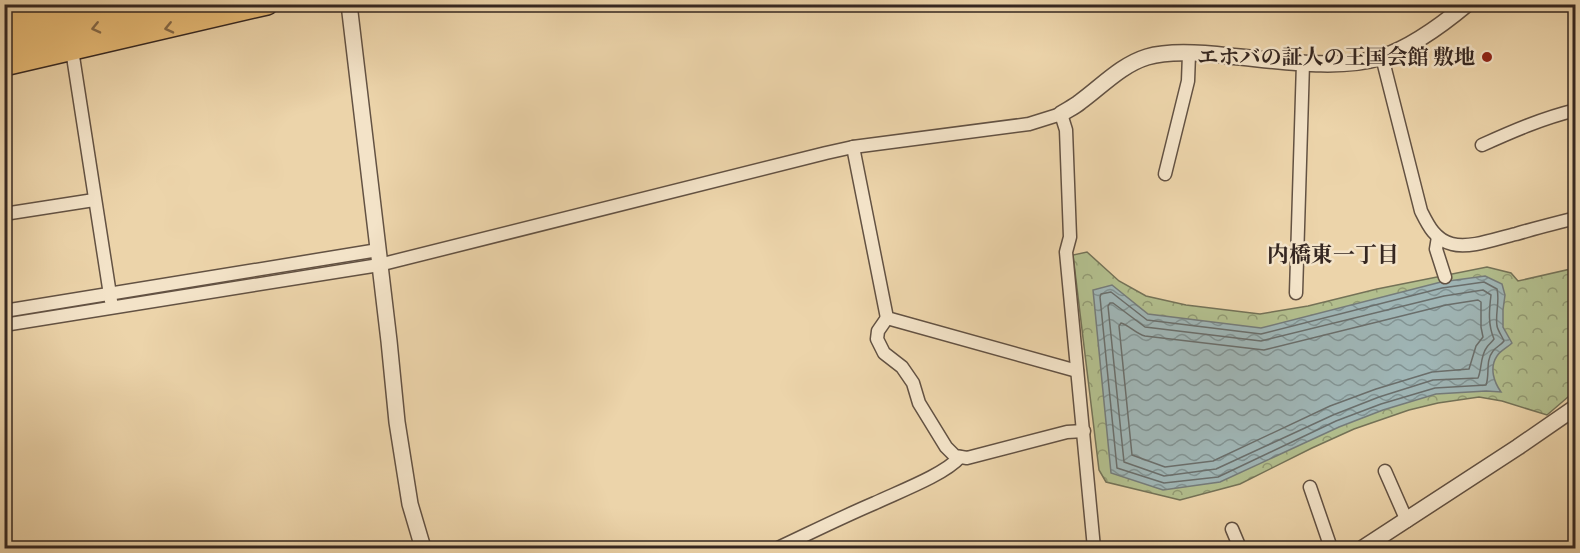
<svg xmlns="http://www.w3.org/2000/svg" width="1580" height="553" font-family="'IM FELL English','Noto Serif JP',serif">
  <style>
    .park { fill: url(#park-crowns); stroke: #747257; stroke-width: 1.5 }
    .water { fill: url(#water-waves); stroke: #757c7a; stroke-width: 1.5 }
    .lines { fill: none; stroke-linecap: round; stroke-linejoin: round }
    .shore { stroke: #6a6e6b; stroke-width: 1.5 }
    .minor-casing { stroke: #635243; stroke-width: 15 }
    .tertiary-casing { stroke: #635243; stroke-width: 18 }
    .trunk-casing { stroke: #352721; stroke-width: 24 }
    .motorway-casing { stroke: #352721; stroke-width: 26 }
    .minor { stroke: #f3e3c8; stroke-width: 12 }
    .tertiary { stroke: #f3e3c8; stroke-width: 15 }
    .trunk { stroke: #e6ba75; stroke-width: 21 }
    .motorway { stroke: #e6ba75; stroke-width: 22 }
    .oneway { stroke: #856947 }
    .poi-dot { fill: #8f2418; stroke: #f3e3c8; stroke-width: 2 }
    .labels { text-anchor: middle; stroke-width: 5; stroke-linejoin: round; paint-order: stroke }
    .poi-label { font-size: 21px; font-weight: bold; fill: #352721; stroke: #f3e3c8; text-anchor: end }
    .neighbourhood-label { font-size: 22px; font-weight: bold; fill: #352721; stroke: #f3e3c8 }
  </style>
  <defs>
    <pattern id="park-crowns" width="20" height="18" patternUnits="userSpaceOnUse" patternTransform="scale(1.5)"><rect width="20" height="18" fill="#b2be8d"/><path d="M2 6a3 3 0 1 1 6 0M12 15a3 3 0 1 1 6 0" fill="none" stroke="#929a73"/></pattern>
    <pattern id="water-waves" width="16" height="10" patternUnits="userSpaceOnUse" patternTransform="scale(1.5)"><rect width="16" height="10" fill="#9fb5b5"/><path d="M0 5q4-4 8 0t8 0" fill="none" stroke="#829393"/></pattern>
  </defs>
  <rect width="100%" height="100%" fill="#ecd4aa"/>
  <filter id="stains"><feTurbulence type="fractalNoise" baseFrequency=".00333" numOctaves="4"/><feColorMatrix values="0 0 0 0 .2 0 0 0 0 .09 0 0 0 0 .02 0 0 0 .5 -.17"/></filter>
  <radialGradient id="worn" r=".72"><stop offset=".6" stop-color="#630" stop-opacity="0"/><stop offset="1" stop-color="#630" stop-opacity=".3"/></radialGradient>
  <path class="park" d="M 1087,252 L 1119,281 L 1146,296 L 1186,305 L 1260,314 L 1308,306 L 1377,289 L 1487,267 L 1511,273 L 1518,281 L 1575,268 L 1575,391 L 1547,415 L 1502,401 L 1479,397 L 1438,403 L 1409,410 L 1354,429 L 1312,448 L 1240,484 L 1180,500 L 1106,482 L 1099,470 L 1073,255 Z"/>
  <path class="water" d="M 1485,276 L 1502,284 L 1505,295 L 1503,310 L 1503,327 L 1512,343 C 1508,347 1500,351 1497,356 C 1489,368 1494,382 1501,392 L 1486,391 L 1436,394 L 1383,410 L 1339,427 L 1220,482 L 1163,490 L 1111,473 L 1093,290 L 1112,285 L 1148,314 L 1261,328 L 1441,282 Z"/>
  <g class="lines">
    <g class="shore">
      <path d="M 1484,282 L 1497,289 C 1500,301 1495,314 1497,326 C 1498,331 1502,336 1504,341 C 1501,345 1496,347 1493,351 C 1485,361 1490,375 1486,385 L 1435,388 L 1381,404 L 1336,421 L 1218,477 L 1164,483 L 1117,468 L 1100,297 L 1101,294 L 1111,292 L 1147,320 L 1261,334 L 1442,288 Z"/>
      <path d="M 1483,290 L 1491,295 C 1489,311 1488,325 1494,339 C 1492,342 1489,344 1487,347 C 1480,356 1482,369 1478,378 L 1433,380 L 1379,397 L 1333,415 L 1216,469 L 1164,476 L 1124,462 L 1108,306 L 1110,303 L 1113,303 L 1145,327 L 1261,341 L 1444,296 Z"/>
      <path d="M 1478,300 L 1481,302 L 1481,327 L 1483,337 L 1476,346 L 1469,369 L 1432,372 L 1376,389 L 1330,406 L 1213,461 L 1165,467 L 1132,455 L 1119,326 L 1121,323 C 1129,325 1136,334 1145,336 L 1264,350 L 1446,305 Z"/>
    </g>
    <g class="minor-casing">
      <g id="minor">
        <path d="M 72,50 L 111,301"/>
        <path d="M 1382,57 L 1421,211 C 1428,225 1435,240 1452,244 C 1470,249 1498,238 1516,234 C 1536,228 1556,223 1576,218"/>
        <path d="M 1482,145 C 1513,131 1543,118 1576,110"/>
        <path d="M 853,147 L 887,318 L 1077,371"/>
        <path d="M 1165,174 L 1188,81 L 1189,54"/>
        <path d="M 4,214 L 94,200"/>
        <path d="M 1438,237 L 1436,249 L 1445,277"/>
        <path d="M 1296,293 L 1303,63"/>
        <path d="M 4,311 L 378,250"/>
        <path d="M 887,318 L 878,331 L 877,339 L 884,353 L 902,367 L 913,383 L 919,403 L 946,447 L 955,456 L 967,458 L 1067,432 L 1084,431"/>
        <path d="M 4,325 L 379,265 L 826,153 L 853,147 L 1029,124 L 1061,114 L 1066,130 L 1070,237 L 1066,252 L 1094,548"/>
        <path d="M 1385,471 L 1407,521"/>
        <path d="M 1310,487 L 1331,548"/>
        <path d="M 1232,529 L 1240,548"/>
        <path d="M 778,548 C 810,533 842,517 875,503 C 898,492 944,475 960,457"/>
      </g>
    </g>
    <g class="tertiary-casing">
      <g id="tertiary">
        <path d="M 349,4 L 389,341 L 397,422 L 410,504 L 423,548"/>
        <path d="M 1061,114 C 1067,110 1074,107 1080,102 C 1102,86 1121,65 1147,57 C 1170,50 1205,53 1229,56 C 1275,60 1338,71 1382,57 C 1412,47 1443,24 1467,4"/>
        <path d="M 1363,548 L 1518,447 L 1576,407"/>
      </g>
    </g>
    <g class="trunk-casing">
      <g id="trunk">
        <path d="M 4,9 L 26,4"/>
        <path d="M 4,65 L 267,4"/>
      </g>
    </g>
    <g class="motorway-casing">
      <g id="motorway">
        <path d="M 4,29 L 115,4"/>
        <path d="M 4,48 L 193,4"/>
      </g>
    </g>
    <use href="#minor" class="minor"/>
    <use href="#tertiary" class="tertiary"/>
    <use href="#trunk" class="trunk"/>
    <use href="#motorway" class="motorway"/>
  </g>
  <defs><path id="oneway-chevron" d="M-2-3.5L2.5 0L-2 3.5" fill="none" stroke-width="1.6" stroke-linecap="round" stroke-linejoin="round" transform="scale(1.5)"/></defs>
  <g class="oneway">
    <use href="#oneway-chevron" transform="translate(96 28) rotate(167)"/>
    <use href="#oneway-chevron" transform="translate(169 28) rotate(167)"/>
  </g>
  <circle class="poi-dot" cx="1487" cy="57" r="6"/>
  <g class="labels">
    <g class="poi-label">
      <text x="1475" y="64">エホバの証人の王国会館 敷地</text>
    </g>
    <g class="neighbourhood-label">
      <text x="1333" y="262">内橋東一丁目</text>
    </g>
  </g>
  <rect width="1580" height="553" fill="none" stroke="#ecd4aa" stroke-width="24"/>
  <rect x="6" y="6" width="1568" height="541" fill="none" stroke="#352721" stroke-width="3"/>
  <rect x="12" y="12" width="1556" height="529" fill="none" stroke="#352721" stroke-width="1.5"/>
  <rect width="100%" height="100%" filter="url(#stains)"/>
  <rect width="100%" height="100%" fill="url(#worn)"/>
</svg>
